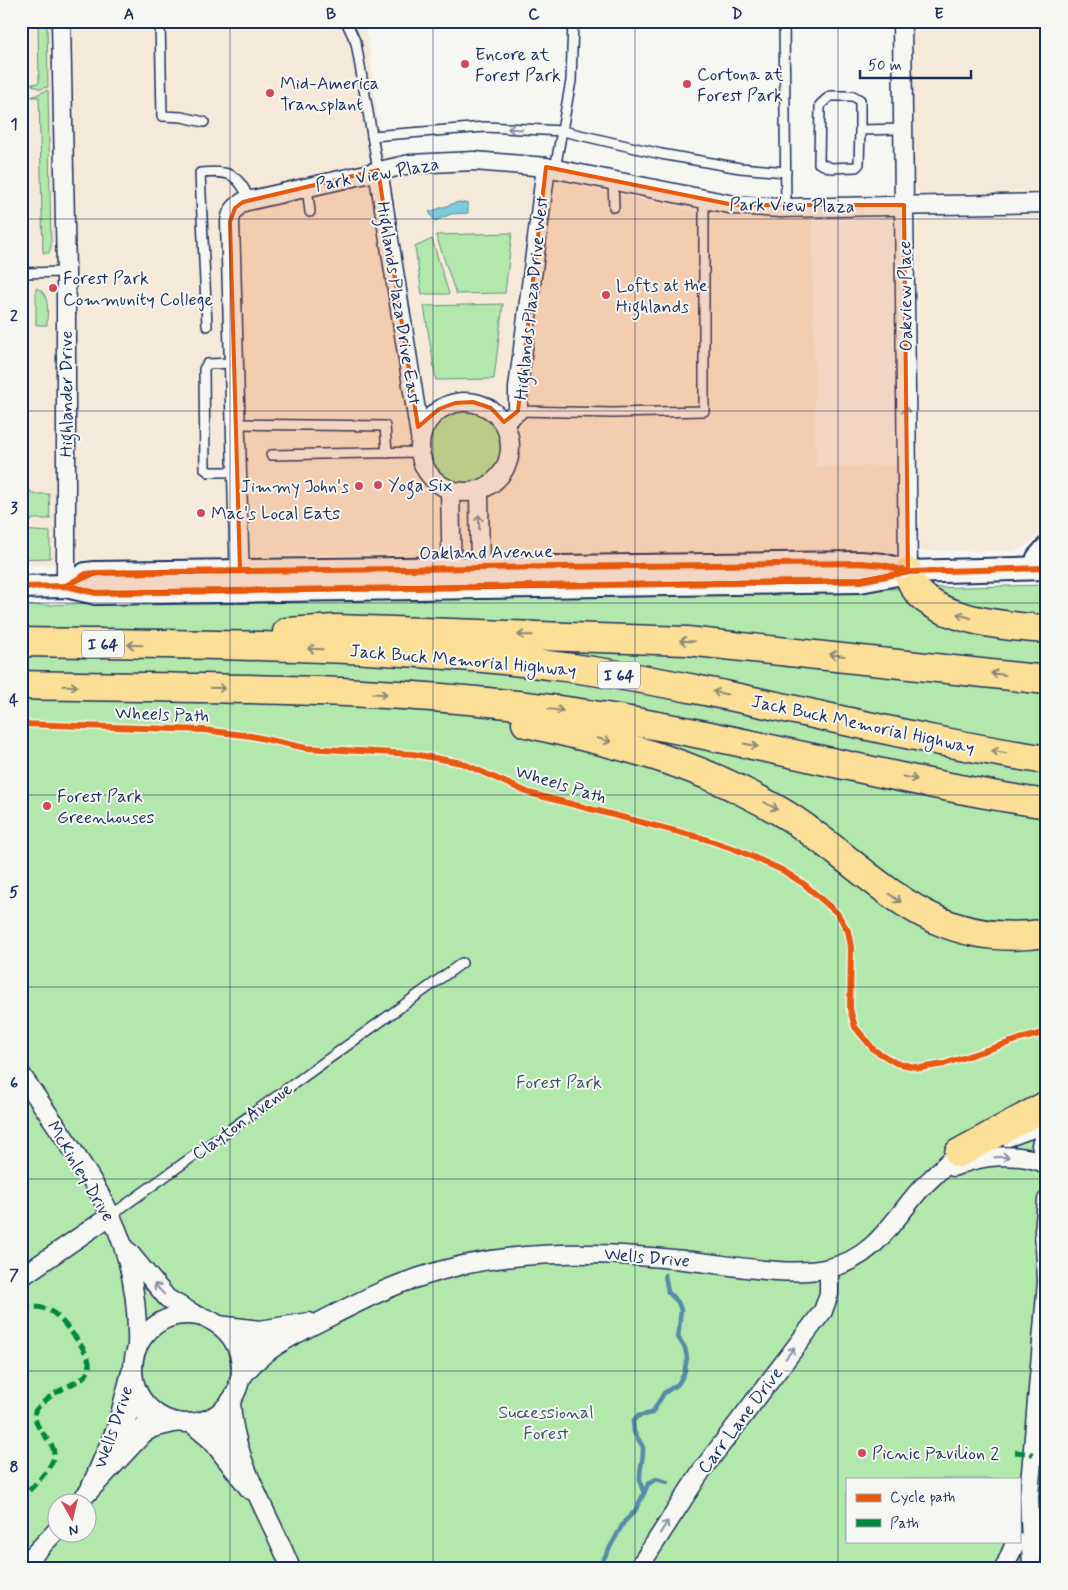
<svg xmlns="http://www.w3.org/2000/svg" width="1068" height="1590" font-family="Mynerve,sans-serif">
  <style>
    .built { fill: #f5eada }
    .green { fill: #b2e8ab; stroke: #668c84; fill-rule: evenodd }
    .water { fill: #7ccada; stroke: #558ca8 }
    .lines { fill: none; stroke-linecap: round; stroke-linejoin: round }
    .stream { stroke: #558ca8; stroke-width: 4.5 }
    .service-casing { stroke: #1b2f5e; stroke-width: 12 }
    .pedestrian-casing { stroke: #1b2f5e; stroke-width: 18 }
    .minor-casing { stroke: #1b2f5e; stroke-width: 21 }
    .tertiary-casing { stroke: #1b2f5e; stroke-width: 26 }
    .primary-casing { stroke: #1b2f5e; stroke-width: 31 }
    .motorway-casing { stroke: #1b2f5e; stroke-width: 31 }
    .service { stroke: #f6f6f2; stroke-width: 9 }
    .pedestrian { stroke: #f6f6f2; stroke-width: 14 }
    .minor { stroke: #f6f6f2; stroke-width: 18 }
    .tertiary { stroke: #f6f6f2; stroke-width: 22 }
    .primary { stroke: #fbdf96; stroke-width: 28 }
    .motorway { stroke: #fbdf96; stroke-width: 28 }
    .quiet { stroke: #00873e; stroke-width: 5; stroke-dasharray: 10 5; stroke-linecap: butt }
    .cycleway-casing { stroke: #f6f6f2; stroke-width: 9 }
    .cycleway { stroke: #e8590c; stroke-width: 6 }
    .oneway { stroke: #8892a8 }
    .oneway2 { stroke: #8b877a }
    .marked { fill: #e8590c; fill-opacity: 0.2; stroke: #e8590c; stroke-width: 4; stroke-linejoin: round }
    .grid { fill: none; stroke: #1b2f5e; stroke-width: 1; stroke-opacity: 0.55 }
    .poi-dot { fill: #d1495b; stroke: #f6f6f2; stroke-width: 2 }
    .labels { text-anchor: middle; stroke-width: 4; stroke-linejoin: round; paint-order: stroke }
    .shield { fill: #f6f6f2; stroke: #5d6b8a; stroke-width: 1 }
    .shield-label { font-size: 16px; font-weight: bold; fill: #1b2f5e }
    .poi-label { font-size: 18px; fill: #1b2f5e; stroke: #f6f6f2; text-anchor: start }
    .street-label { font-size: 18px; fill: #1b2f5e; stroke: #f6f6f2 }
    .park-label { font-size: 18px; fill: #39546d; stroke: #f6f6f2 }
    .neatline { fill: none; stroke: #1b2f5e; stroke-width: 2 }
    .grid-label { font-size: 16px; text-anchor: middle; font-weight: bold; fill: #1b2f5e }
  </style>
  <rect width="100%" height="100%" fill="#f6f6f2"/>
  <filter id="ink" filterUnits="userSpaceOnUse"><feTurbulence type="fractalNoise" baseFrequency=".02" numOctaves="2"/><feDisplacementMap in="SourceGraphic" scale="10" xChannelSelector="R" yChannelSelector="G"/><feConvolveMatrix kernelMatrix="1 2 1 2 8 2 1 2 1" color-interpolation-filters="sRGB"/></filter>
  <g filter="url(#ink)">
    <g class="built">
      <path d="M 21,21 L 361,21 L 368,38 L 380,142 L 385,155 L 532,155 L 528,175 L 689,210 L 739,217 L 812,217 L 816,467 L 898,465 L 899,549 L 894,552 L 398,561 L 404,553 L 274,555 L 267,561 L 214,564 L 90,560 L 51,565 L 21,565 Z"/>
      <path d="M 912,21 L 1047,21 L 1047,192 L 921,194 L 917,190 L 914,183 Z"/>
      <path d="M 1047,214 L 1047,530 L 1025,546 L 1015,551 L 922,551 L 919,545 L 916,226 L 918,220 L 925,217 Z"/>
    </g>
    <g class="green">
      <path d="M 38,21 L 47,21 L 48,87 L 40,89 L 31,84 L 39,83 Z"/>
      <path d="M 48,90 L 51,246 L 49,253 L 43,253 L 39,97 L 31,97 Z"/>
      <path d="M 512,233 L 505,293 L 456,294 L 436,235 Z"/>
      <path d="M 432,239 L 449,294 L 422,294 L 415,247 Z"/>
      <path d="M 36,288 C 51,293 47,312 47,325 L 36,325 Z"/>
      <path d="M 503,304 L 494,379 L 436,380 L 424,306 Z"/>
      <circle cx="465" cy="447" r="36"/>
      <path d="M 24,491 L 31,491 L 32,494 L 49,494 L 50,519 L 32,519 L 31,522 L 25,522 Z"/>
      <path d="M 21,530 L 50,532 L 50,558 L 21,559 Z"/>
      <path d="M 1047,585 L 1047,1569 L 21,1569 L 21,606 L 125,602 L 887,589 ZM 847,1479 L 1019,1479 L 1019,1541 L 847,1541 ZM 58,1502 L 88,1502 L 88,1532 L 58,1532 Z"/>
    </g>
    <path class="water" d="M 458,202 L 468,203 L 468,213 L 451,214 L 435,221 L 429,212 Z"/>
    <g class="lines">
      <g class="stream">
        <path d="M 644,1493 L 648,1484 L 656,1479 L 667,1482"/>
        <path d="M 598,1569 L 624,1522 L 635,1511 L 644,1493 C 635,1476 644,1464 643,1447 L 634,1432 L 633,1421 L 638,1416 L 652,1413 L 664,1393 L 678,1384 L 684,1374 L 687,1358 L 685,1348 L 678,1337 L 681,1310 L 678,1302 L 668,1292 L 665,1275"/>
      </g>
      <g class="service-casing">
        <g id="service">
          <path d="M 160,21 L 162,116 L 182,117 L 204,122"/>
          <path d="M 346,21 L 356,43 L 378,170"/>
          <path d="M 784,21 L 786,208"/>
          <path d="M 860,130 L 859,164 L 856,167 L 831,168 L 819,163 L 820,105 L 830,96 L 853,96 L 860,100 L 860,130 L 903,129"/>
          <path d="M 372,136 L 485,127 L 563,131 L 661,154 L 740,168 L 786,172"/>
          <path d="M 555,169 L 571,81 L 573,21"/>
          <path d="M 613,182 L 614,207"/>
          <path d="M 307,187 L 310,212"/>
          <path d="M 21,273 L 66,272"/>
          <path d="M 207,326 L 200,173 C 230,171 236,172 250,200"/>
          <path d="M 234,363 L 207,364 L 204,369 L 205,469 L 209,472 L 237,472"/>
          <path d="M 518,411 L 613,413 L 704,411 L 704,201"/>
          <path d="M 236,424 L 385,426 L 387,453"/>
          <path d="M 271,455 L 419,452"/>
          <path d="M 110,1216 L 462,963"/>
        </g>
      </g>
      <g class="pedestrian-casing">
        <g id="pedestrian">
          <path d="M 240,1335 L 274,1339 L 249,1353 Z"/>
          <path d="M 134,1406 L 150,1420 L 135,1431 L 115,1451 Z"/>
          <path d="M 224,1419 L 235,1455 L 234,1457 L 212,1429 Z"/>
        </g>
      </g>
      <g class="minor-casing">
        <g id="minor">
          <path d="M 61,21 L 66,272 L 66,586"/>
          <path d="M 902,21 L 908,572"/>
          <path d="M 378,170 L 420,436"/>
          <circle cx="465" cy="447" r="45"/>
          <path d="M 504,422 L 518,411 L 518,388 L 546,167"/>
          <path d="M 450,490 L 452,580"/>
          <path d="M 479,491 L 480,579"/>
          <path d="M 240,583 L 230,222 C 231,212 235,208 243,202 L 410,164 L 474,161 L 546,167 L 734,205 L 780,208 L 1047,203"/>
          <path d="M 21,1074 C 55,1125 103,1187 122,1243 C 134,1277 138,1313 137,1348"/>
          <path d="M 1047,1128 L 1041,1145 L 1047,1167"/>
          <path d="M 1008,1137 L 1047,1123"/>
          <path d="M 953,1167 C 982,1155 1015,1152 1045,1163"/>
          <path d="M 1047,1200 L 1044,1231 L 1047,1280"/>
          <path d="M 128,1251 L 167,1298 L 196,1315"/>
          <path d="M 21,1277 L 110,1216"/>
          <circle cx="187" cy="1369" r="54"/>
          <path d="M 218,1325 L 260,1330 L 309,1322"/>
          <path d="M 239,1381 C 261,1348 301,1332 335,1314 C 361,1301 388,1287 417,1278 C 502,1248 595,1251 683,1260 C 726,1264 788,1278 829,1268 C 872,1259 891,1224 917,1193 C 923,1186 930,1180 937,1173 C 948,1163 954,1154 969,1149"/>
          <path d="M 231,1400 C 232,1460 270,1514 291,1569"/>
          <path d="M 191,1423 L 212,1441 L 250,1490"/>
          <path d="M 89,1491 L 117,1426 L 131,1372"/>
          <path d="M 79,1502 L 144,1433 L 153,1428 L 178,1422"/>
          <path d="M 21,1568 L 58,1529"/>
          <path d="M 638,1569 L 702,1470 L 823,1311 L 829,1294 L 829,1269"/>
          <path d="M 1004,1569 L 1016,1541"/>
          <path d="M 1032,1569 L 1029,1496 L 1047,1282"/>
        </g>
      </g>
      <g class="tertiary-casing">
        <g id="tertiary">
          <path d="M 1035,568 L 1038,558 L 1047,548"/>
          <path d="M 66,586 L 86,574 L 95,573 L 860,563 L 883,565 L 905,571"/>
          <path d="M 21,587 L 66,586 L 96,593 L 860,581 L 908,572 L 1047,568"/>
        </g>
      </g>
      <g class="primary-casing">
        <path id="primary" d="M 959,1153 L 1047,1105"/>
      </g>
      <g class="motorway-casing">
        <g id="motorway">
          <path d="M 908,572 C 910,579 913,586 918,592 C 943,621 1011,627 1047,629"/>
          <path d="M 287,632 L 336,629 L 687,641 L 1047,680"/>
          <path d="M 21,642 C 205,645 390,644 572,668 C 732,690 887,736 1047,760"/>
          <path d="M 21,685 C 210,689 400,686 587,714 C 742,737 892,781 1047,804"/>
          <path d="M 526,723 C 600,740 673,756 742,791 C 760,800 778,809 794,820 C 881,879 930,951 1047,933"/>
        </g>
      </g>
      <use href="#service" class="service"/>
      <use href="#pedestrian" class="pedestrian"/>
      <use href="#minor" class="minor"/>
      <use href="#tertiary" class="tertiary"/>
      <use href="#primary" class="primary"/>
      <use href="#motorway" class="motorway"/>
      <g class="quiet">
        <path d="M 21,1309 C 38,1304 51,1308 62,1321 C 123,1391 68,1370 35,1411 C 32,1433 60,1441 53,1460 C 47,1474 31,1488 21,1499"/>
        <path d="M 1015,1452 L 1033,1454"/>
      </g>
      <g class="cycleway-casing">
        <g id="cycleway">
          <path d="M 66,586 L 86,574 L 95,573 L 860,563 L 883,565 L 906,571"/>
          <path d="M 21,587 L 66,586 L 96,593 L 860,581 L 908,572 L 1047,568"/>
          <path d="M 21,724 L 204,730 L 251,736 L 306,748 L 413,754 L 462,763 L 529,793 L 702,838 L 735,849 L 782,870 L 804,884 L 837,913 L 848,931 L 851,947 L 850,1009 L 855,1027 L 874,1050 L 896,1063 L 920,1068 L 944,1064 L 1020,1039 L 1047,1032"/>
        </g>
      </g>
      <use href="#cycleway" class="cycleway"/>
    </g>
    <defs><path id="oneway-shaft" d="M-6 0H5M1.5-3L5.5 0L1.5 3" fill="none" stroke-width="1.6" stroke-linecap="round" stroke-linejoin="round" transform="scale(1.25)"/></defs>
    <g class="oneway">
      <use href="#oneway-shaft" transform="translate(515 129) rotate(-177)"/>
      <use href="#oneway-shaft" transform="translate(906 414) rotate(-91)"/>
      <use href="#oneway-shaft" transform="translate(479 522) rotate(-91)"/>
      <use href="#oneway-shaft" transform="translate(1002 1157) rotate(-2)"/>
      <use href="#oneway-shaft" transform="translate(159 1289) rotate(-134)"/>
      <use href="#oneway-shaft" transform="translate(790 1353) rotate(-52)"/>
      <use href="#oneway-shaft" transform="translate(664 1527) rotate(-58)"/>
    </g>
    <g class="oneway2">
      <use href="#oneway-shaft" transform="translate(964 616) rotate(-162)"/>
      <use href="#oneway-shaft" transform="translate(525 635) rotate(-179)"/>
      <use href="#oneway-shaft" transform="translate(687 641) rotate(-177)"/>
      <use href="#oneway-shaft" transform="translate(135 645) rotate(-178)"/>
      <use href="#oneway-shaft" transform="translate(315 649) rotate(-178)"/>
      <use href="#oneway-shaft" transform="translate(837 655) rotate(-173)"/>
      <use href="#oneway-shaft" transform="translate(998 674) rotate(-173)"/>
      <use href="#oneway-shaft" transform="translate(70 686) rotate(1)"/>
      <use href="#oneway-shaft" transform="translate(218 688) rotate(1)"/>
      <use href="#oneway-shaft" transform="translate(720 693) rotate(-169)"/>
      <use href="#oneway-shaft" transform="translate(380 694) rotate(3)"/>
      <use href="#oneway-shaft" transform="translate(556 710) rotate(8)"/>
      <use href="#oneway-shaft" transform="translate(604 740) rotate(15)"/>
      <use href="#oneway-shaft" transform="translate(751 745) rotate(12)"/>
      <use href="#oneway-shaft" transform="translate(999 752) rotate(-170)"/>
      <use href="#oneway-shaft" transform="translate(910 778) rotate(12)"/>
      <use href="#oneway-shaft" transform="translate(771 806) rotate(30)"/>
      <use href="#oneway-shaft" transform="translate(895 898) rotate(35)"/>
    </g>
  </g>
  <path class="marked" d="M 546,167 L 734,205 L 904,205 L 908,572 L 860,581 L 96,593 L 66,586 L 95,573 L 240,571 L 230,222 L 235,208 L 243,202 L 378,170 L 418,427 L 439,409 L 455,403 L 473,402 L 491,408 L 504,422 L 518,411 Z"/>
  <path class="grid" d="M 230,21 L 230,1569M 433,21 L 433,1569M 635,21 L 635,1569M 838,21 L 838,1569M 21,219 L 1047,219M 21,411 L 1047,411M 21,603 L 1047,603M 21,795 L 1047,795M 21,987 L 1047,987M 21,1179 L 1047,1179M 21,1371 L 1047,1371"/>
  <g class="poi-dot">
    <circle cx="465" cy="64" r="5"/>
    <circle cx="687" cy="84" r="5"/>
    <circle cx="270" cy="93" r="5"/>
    <circle cx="53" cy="288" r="5"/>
    <circle cx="606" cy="295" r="5"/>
    <circle cx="378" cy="485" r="5"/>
    <circle cx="359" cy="486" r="5"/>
    <circle cx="201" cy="513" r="5"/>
    <circle cx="47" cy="806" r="5"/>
    <circle cx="862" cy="1453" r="5"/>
  </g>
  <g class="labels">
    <g class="shield">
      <rect x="82" y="630.5" width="42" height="27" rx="4"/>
      <rect x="598" y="661.5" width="42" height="27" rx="4"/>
    </g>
    <g class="shield-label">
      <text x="103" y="650">I 64</text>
      <text x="619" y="681">I 64</text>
    </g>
    <g class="poi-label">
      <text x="475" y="60">Encore at<tspan x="475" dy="21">Forest Park</tspan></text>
      <text x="697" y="80">Cortona at<tspan x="697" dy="21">Forest Park</tspan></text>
      <text x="280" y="89">Mid-America<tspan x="280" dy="21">Transplant</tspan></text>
      <text x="63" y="284">Forest Park<tspan x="63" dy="21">Community College</tspan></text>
      <text x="616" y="291">Lofts at the<tspan x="616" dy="21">Highlands</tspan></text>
      <text x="388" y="491">Yoga Six</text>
      <text x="349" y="492" text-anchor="end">Jimmy John's</text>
      <text x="211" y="519">Mac's Local Eats</text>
      <text x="57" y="802">Forest Park<tspan x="57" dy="21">Greenhouses</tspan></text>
      <text x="872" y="1459">Picnic Pavilion 2</text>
    </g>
    <g class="street-label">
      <text transform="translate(377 174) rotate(-10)" y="6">Park View Plaza</text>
      <text transform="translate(792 205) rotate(1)" y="6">Park View Plaza</text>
      <text transform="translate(905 296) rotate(-91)" y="6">Oakview Place</text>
      <text transform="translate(531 298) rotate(-84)" y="6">Highlands Plaza Drive West</text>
      <text transform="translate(399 303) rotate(81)" y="6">Highlands Plaza Drive East</text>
      <text transform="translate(66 394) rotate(-90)" y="6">Highlander Drive</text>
      <text transform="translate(486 552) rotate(-1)" y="6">Oakland Avenue</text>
      <text transform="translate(463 660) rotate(5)" y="6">Jack Buck Memorial Highway</text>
      <text transform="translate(162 714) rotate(2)" y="6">Wheels Path</text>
      <text transform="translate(863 724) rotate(12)" y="6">Jack Buck Memorial Highway</text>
      <text transform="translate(561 784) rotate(17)" y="6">Wheels Path</text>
      <text transform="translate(242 1121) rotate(-36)" y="6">Clayton Avenue</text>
      <text transform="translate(81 1171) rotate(59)" y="6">McKinley Drive</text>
      <text transform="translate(647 1257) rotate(5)" y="6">Wells Drive</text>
      <text transform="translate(740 1420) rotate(-53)" y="6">Carr Lane Drive</text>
      <text transform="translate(113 1427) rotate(-71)" y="6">Wells Drive</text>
    </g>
    <g class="park-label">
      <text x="559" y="1088">Forest Park</text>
      <text x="546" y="1418">Successional<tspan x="546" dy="21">Forest</tspan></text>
    </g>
  </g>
  <rect width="1068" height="1590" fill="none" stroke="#f6f6f2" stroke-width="55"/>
  <rect x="846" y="1478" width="175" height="65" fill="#f6f6f2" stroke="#9ea6b7"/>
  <rect x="856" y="1494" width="25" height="8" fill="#e8590c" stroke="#9ea6b7"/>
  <text x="890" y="1502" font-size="15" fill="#1b2f5e">Cycle path</text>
  <rect x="856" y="1519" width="25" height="8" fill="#00873e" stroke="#9ea6b7"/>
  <text x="890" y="1528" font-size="15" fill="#1b2f5e">Path</text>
  <g transform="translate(72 1518) rotate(172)"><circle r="24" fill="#f6f6f2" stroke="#9ea6b7"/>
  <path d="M0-4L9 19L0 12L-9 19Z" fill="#d1495b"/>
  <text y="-8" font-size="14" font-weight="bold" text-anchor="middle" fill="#1b2f5e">N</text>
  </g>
  <path d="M860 70v8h111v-8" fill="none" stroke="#1b2f5e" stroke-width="2.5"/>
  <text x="868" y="70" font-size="15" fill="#1b2f5e" stroke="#f6f6f2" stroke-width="4" paint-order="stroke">50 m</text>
  <rect x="28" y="28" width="1012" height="1534" class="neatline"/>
  <g class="grid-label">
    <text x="129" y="19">A</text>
    <text x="331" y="19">B</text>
    <text x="534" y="19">C</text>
    <text x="737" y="19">D</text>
    <text x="939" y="19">E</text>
    <text x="14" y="129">1</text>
    <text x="14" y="321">2</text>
    <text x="14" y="513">3</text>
    <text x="14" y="705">4</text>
    <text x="14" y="897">5</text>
    <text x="14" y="1088">6</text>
    <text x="14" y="1280">7</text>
    <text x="14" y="1472">8</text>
  </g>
</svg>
